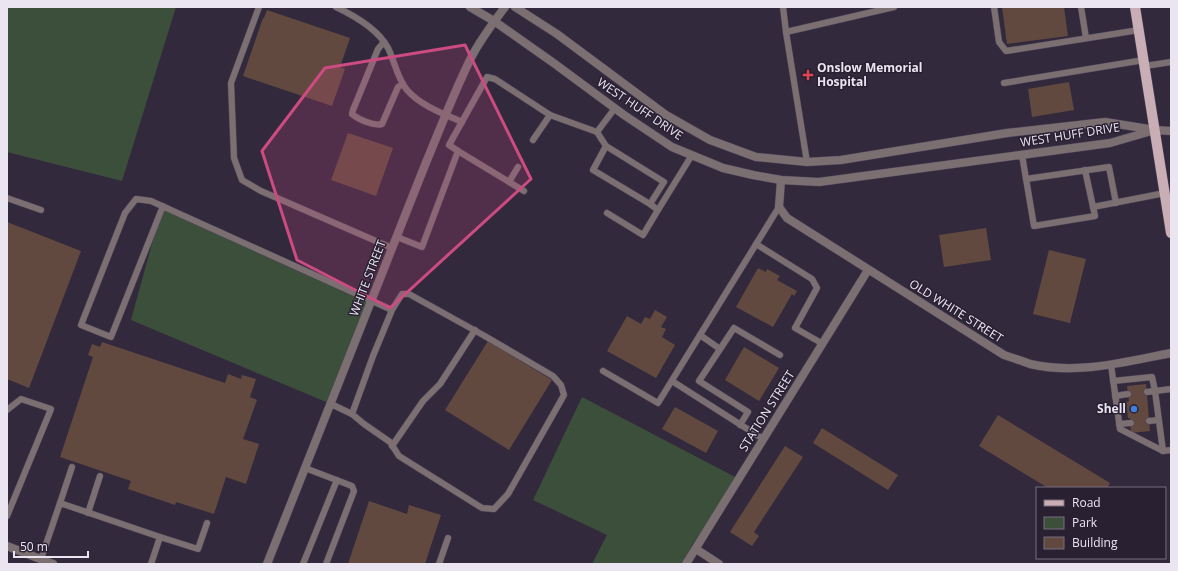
<svg xmlns="http://www.w3.org/2000/svg" width="1178" height="571" font-family="'Open Sans',sans-serif">
  <style>
    .green { fill: #3c4f3b }
    .building { fill: #61493f }
    .lines { fill: none; stroke-linecap: round; stroke-linejoin: round }
    .service-casing { stroke: #50475a; stroke-width: 7 }
    .minor-casing { stroke: #50475a; stroke-width: 9 }
    .tertiary-casing { stroke: #50475a; stroke-width: 9 }
    .primary-casing { stroke: #50475a; stroke-width: 11 }
    .service { stroke: #7b6f72; stroke-width: 6 }
    .minor { stroke: #7b6f72; stroke-width: 8 }
    .tertiary { stroke: #7b6f72; stroke-width: 8 }
    .primary { stroke: #c9afb5; stroke-width: 10 }
    .marked { fill: #cc4b81; fill-opacity: 0.2; stroke: #cc4b81; stroke-width: 3; stroke-linejoin: round }
    .health-dot { fill: #e0444e; stroke: #292032; stroke-width: 1.5 }
    .shop-dot { fill: #3f7fe0; stroke: #292032; stroke-width: 1.5 }
    .labels { text-anchor: middle; stroke-width: 3; stroke-linejoin: round; paint-order: stroke }
    .poi-label { font-size: 12px; font-weight: bold; fill: #ebe5f2; stroke: #292032; text-anchor: start }
    .street-label { font-size: 12px; fill: #ebe5f2; stroke: #292032 }
  </style>
  <rect width="100%" height="100%" fill="#33293d"/>
  <g class="green">
    <path d="M 7,7 L 176,7 L 122,181 L 7,152 Z"/>
    <path d="M 162,207 L 372,301 L 331,404 L 131,320 Z"/>
    <path d="M 582,397 L 739,479 L 692,545 L 683,564 L 592,564 L 607,535 L 533,500 Z"/>
  </g>
  <g class="building">
    <path d="M 1002,7 L 1064,7 L 1068,36 L 1007,44 Z"/>
    <path d="M 267,10 L 350,38 L 340,67 L 345,69 L 332,106 L 243,76 L 263,18 L 264,18 Z"/>
    <path d="M 1069,82 L 1074,110 L 1032,117 L 1028,89 Z"/>
    <path d="M 348,133 L 393,148 L 376,196 L 331,180 Z"/>
    <path d="M 7,222 L 81,251 L 29,388 L 7,379 Z"/>
    <path d="M 986,228 L 991,260 L 944,267 L 939,235 Z"/>
    <path d="M 1049,250 L 1086,259 L 1070,323 L 1033,314 Z"/>
    <path d="M 758,268 L 766,272 L 767,269 L 780,276 L 777,280 L 797,291 L 794,296 L 792,294 L 773,327 L 736,307 Z"/>
    <path d="M 655,310 L 667,317 L 661,327 L 666,329 L 662,337 L 675,345 L 656,378 L 607,351 L 627,316 L 641,324 L 645,317 L 650,319 Z"/>
    <path d="M 488,341 L 552,380 L 509,450 L 445,410 Z"/>
    <path d="M 102,342 L 225,383 L 228,374 L 241,379 L 242,375 L 256,379 L 250,397 L 257,400 L 243,439 L 259,444 L 246,484 L 226,477 L 214,514 L 176,502 L 175,505 L 128,489 L 131,481 L 60,457 L 93,357 L 88,355 L 92,344 L 100,347 Z"/>
    <path d="M 744,347 L 779,368 L 759,401 L 725,380 Z"/>
    <path d="M 1146,384 L 1150,431 L 1131,433 L 1130,418 L 1128,418 L 1126,402 L 1129,401 L 1127,386 Z"/>
    <path d="M 675,407 L 718,431 L 706,453 L 662,429 Z"/>
    <path d="M 998,415 L 1110,483 L 1107,488 L 1048,488 L 979,446 Z"/>
    <path d="M 822,428 L 898,475 L 888,490 L 813,443 Z"/>
    <path d="M 785,446 L 803,457 L 754,532 L 759,536 L 752,546 L 730,532 Z"/>
    <path d="M 369,501 L 407,514 L 409,505 L 441,515 L 425,564 L 348,564 Z"/>
  </g>
  <g class="lines">
    <g class="service-casing">
      <g id="service">
        <path d="M 259,7 L 231,83 L 234,158 L 242,180 L 261,191 L 392,248"/>
        <path d="M 336,7 C 355,16 378,29 388,48 C 395,62 397,78 407,90 C 421,106 444,114 462,122"/>
        <path d="M 783,7 L 786,32 L 894,7"/>
        <path d="M 994,7 L 999,42 L 1006,51 L 1139,30"/>
        <path d="M 1081,7 L 1086,38"/>
        <path d="M 786,32 L 807,162"/>
        <path d="M 384,42 L 378,49 L 353,110 L 352,114 C 359,120 374,126 382,124 L 398,87 L 403,84"/>
        <path d="M 1145,66 L 1171,62"/>
        <path d="M 1004,83 L 1144,60"/>
        <path d="M 533,140 L 550,115"/>
        <path d="M 606,146 L 593,170 L 650,204 L 664,182 L 606,146 L 597,132 L 615,108"/>
        <path d="M 458,151 L 524,191"/>
        <path d="M 1022,155 L 1034,226 L 1095,216 L 1085,170"/>
        <path d="M 1026,179 L 1109,167 L 1116,203"/>
        <path d="M 509,182 L 518,167"/>
        <path d="M 7,198 L 41,210"/>
        <path d="M 650,204 L 658,210 L 692,155"/>
        <path d="M 163,206 L 111,337 L 81,325 L 125,213 L 136,199 L 151,201 L 392,310 L 373,356 L 352,414 L 364,424 L 390,442 L 399,456 L 482,508 L 494,509 L 508,494 L 564,395 L 561,385 L 553,376 L 483,335 L 409,294 L 402,294 L 392,310"/>
        <path d="M 1093,207 L 1165,193"/>
        <path d="M 607,213 L 643,235 L 658,210"/>
        <path d="M 397,237 L 422,247 L 458,151 L 449,145 L 487,77 L 495,79 L 550,115 L 597,132"/>
        <path d="M 756,244 L 812,279 L 817,288 L 795,328 L 823,344"/>
        <path d="M 700,335 L 720,349"/>
        <path d="M 1111,365 L 1120,429 L 1163,451 L 1171,450"/>
        <path d="M 603,371 L 658,403 L 779,207"/>
        <path d="M 672,381 L 763,439"/>
        <path d="M 1113,381 L 1152,377 L 1155,391 L 1171,389"/>
        <path d="M 1147,392 L 1155,391 L 1163,451"/>
        <path d="M 1115,396 L 1128,394"/>
        <path d="M 331,404 L 352,414"/>
        <path d="M 7,410 L 21,399 L 51,409 L 7,516"/>
        <path d="M 1149,421 L 1158,420"/>
        <path d="M 1119,424 L 1131,423"/>
        <path d="M 740,425 L 748,412 L 699,381 L 734,328 L 780,355"/>
        <path d="M 392,446 L 423,401 L 440,384 L 475,330"/>
        <path d="M 305,468 L 352,486 L 354,491 L 326,564"/>
        <path d="M 60,503 L 72,467"/>
        <path d="M 88,513 L 100,476"/>
        <path d="M 160,537 L 198,549 L 207,523"/>
        <path d="M 41,559 L 60,503 L 160,537 L 151,564"/>
        <path d="M 303,564 L 337,480"/>
        <path d="M 439,564 L 448,538"/>
      </g>
    </g>
    <g class="minor-casing">
      <g id="minor">
        <path d="M 781,180 L 779,207 L 787,218 L 1004,355 C 1013,358 1022,361 1030,364 C 1077,375 1125,362 1171,353"/>
        <path d="M 7,546 L 53,564"/>
        <path d="M 696,549 L 719,564"/>
        <path d="M 686,564 L 868,270"/>
      </g>
    </g>
    <g class="tertiary-casing">
      <g id="tertiary">
        <path d="M 470,7 L 494,21 L 555,64 L 624,115 L 672,147 L 723,168 L 753,175 L 781,180 L 819,182 L 1110,143 L 1155,130"/>
        <path d="M 515,7 L 557,34 L 666,115 L 710,140 L 756,157 L 807,162 L 841,160 L 1007,133 L 1105,122 L 1155,130 L 1171,131"/>
        <path d="M 267,564 L 425,165 C 440,129 454,92 471,58 C 480,40 493,23 505,7"/>
      </g>
    </g>
    <g class="primary-casing">
      <path id="primary" d="M 1135,7 L 1171,233"/>
    </g>
    <use href="#service" class="service"/>
    <use href="#minor" class="minor"/>
    <use href="#tertiary" class="tertiary"/>
    <use href="#primary" class="primary"/>
  </g>
  <path class="marked" d="M 465,45 L 531,179 L 390,308 L 297,260 L 262,151 L 325,68 Z"/>
  <path class="health-dot" d="M806 69h4v4h4v4h-4v4h-4v-4h-4v-4h4z"/>
  <circle class="shop-dot" cx="1134" cy="409" r="4"/>
  <g class="labels">
    <g class="poi-label">
      <text x="817" y="72">Onslow Memorial<tspan x="817" dy="14">Hospital</tspan></text>
      <text x="1126" y="413" text-anchor="end">Shell</text>
    </g>
    <g class="street-label">
      <text transform="translate(640 109) rotate(34)" y="4">WEST HUFF DRIVE</text>
      <text transform="translate(1070 135) rotate(-9)" y="4">WEST HUFF DRIVE</text>
      <text transform="translate(368 278) rotate(-69)" y="4">WHITE STREET</text>
      <text transform="translate(956 311) rotate(32)" y="4">OLD WHITE STREET</text>
      <text transform="translate(767 411) rotate(-58)" y="4">STATION STREET</text>
    </g>
  </g>
  <rect width="1178" height="571" fill="none" stroke="#ebe5f2" stroke-width="16"/>
  <rect x="1036" y="487" width="130" height="72" fill="#292032" stroke="#776f7f"/>
  <rect x="1044" y="500" width="20" height="6" fill="#c9afb5" stroke="#776f7f"/>
  <text x="1072" y="507" font-size="12" fill="#ebe5f2">Road</text>
  <rect x="1044" y="517" width="20" height="12" fill="#3c4f3b" stroke="#776f7f"/>
  <text x="1072" y="527" font-size="12" fill="#ebe5f2">Park</text>
  <rect x="1044" y="537" width="20" height="12" fill="#61493f" stroke="#776f7f"/>
  <text x="1072" y="547" font-size="12" fill="#ebe5f2">Building</text>
  <path d="M14 551v6h74v-6" fill="none" stroke="#ebe5f2" stroke-width="2"/>
  <text x="20" y="551" font-size="12" fill="#ebe5f2" stroke="#292032" stroke-width="3" paint-order="stroke">50 m</text>
</svg>
